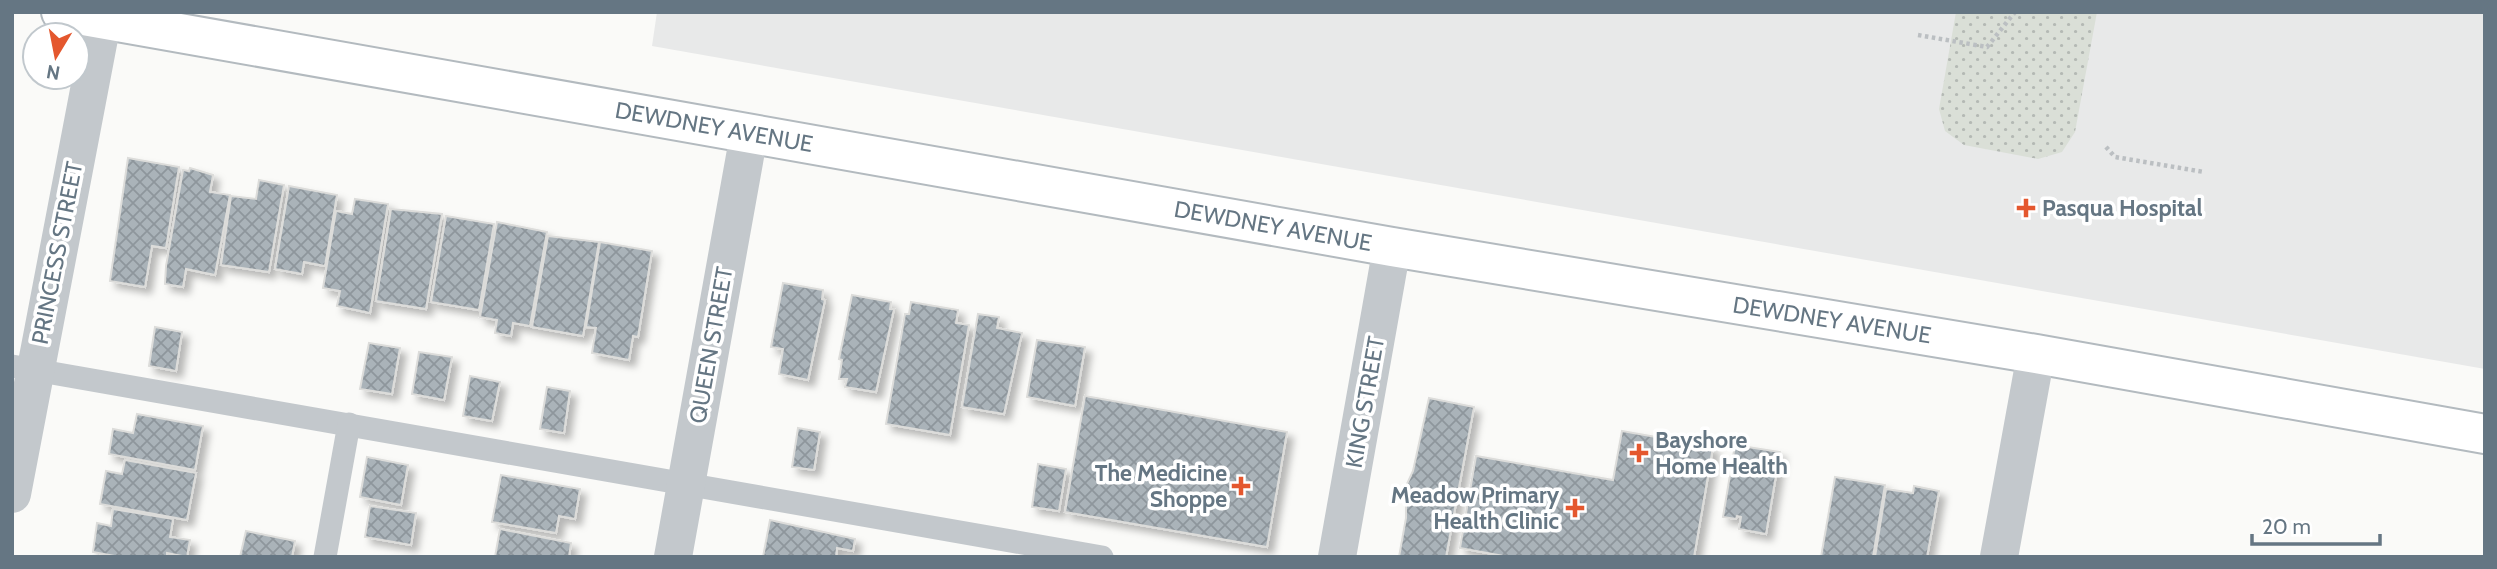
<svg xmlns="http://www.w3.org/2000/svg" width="2497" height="569" font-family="Cabin,sans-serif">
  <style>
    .built { fill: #e8e9e9 }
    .grass { fill: url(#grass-dots) }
    .building { fill: url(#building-cross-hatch); stroke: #dcdcda; stroke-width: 2; filter: url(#shadow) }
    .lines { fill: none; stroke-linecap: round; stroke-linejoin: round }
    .secondary-casing { stroke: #b3babf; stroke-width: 42 }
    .path { stroke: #bbbfc2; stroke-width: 4.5; stroke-dasharray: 3.5 3.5; stroke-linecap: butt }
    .lane { stroke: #c3c8cc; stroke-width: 23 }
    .street { stroke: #c3c8cc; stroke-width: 38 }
    .secondary { stroke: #fff; stroke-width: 38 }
    .poi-dot { fill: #e4572e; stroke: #fff; stroke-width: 2.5 }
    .labels { text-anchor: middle; stroke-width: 7; stroke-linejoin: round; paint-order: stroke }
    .street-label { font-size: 23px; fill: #657683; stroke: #fff }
    .poi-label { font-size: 23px; font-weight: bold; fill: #657683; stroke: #fff; text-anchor: start }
  </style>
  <defs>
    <pattern id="grass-dots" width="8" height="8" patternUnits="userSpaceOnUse" patternTransform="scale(1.75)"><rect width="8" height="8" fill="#dadfd7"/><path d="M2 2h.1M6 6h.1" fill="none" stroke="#b4b9b4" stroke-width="1.8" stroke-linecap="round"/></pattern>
    <pattern id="building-cross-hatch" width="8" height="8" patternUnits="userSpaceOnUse" patternTransform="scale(1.75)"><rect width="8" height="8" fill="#aab3b9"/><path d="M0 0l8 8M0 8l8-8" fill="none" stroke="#8e969c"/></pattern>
    <filter id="shadow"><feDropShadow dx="6" dy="6" stdDeviation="3.5" flood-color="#0004"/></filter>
  </defs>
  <rect width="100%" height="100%" fill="#fafaf8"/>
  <path class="built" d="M 657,12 L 2485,12 L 2485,369 L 652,46 Z"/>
  <path class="grass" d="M 1956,12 L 2097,12 L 2075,132 L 2062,152 L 2038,159 L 1964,145 L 1945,131 L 1939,109 Z"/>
  <g class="building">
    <path d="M 128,158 L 179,167 L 166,248 L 152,246 L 145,287 L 110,281 Z"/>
    <path d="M 190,168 L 213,175 L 210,192 L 230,195 L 215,275 L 186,269 L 183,287 L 165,284 L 166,266 L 183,170 L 189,171 Z"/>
    <path d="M 259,180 L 284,185 L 269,272 L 221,265 L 231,196 L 256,199 Z"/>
    <path d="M 289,186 L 337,195 L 325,266 L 304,262 L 302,274 L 275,269 Z"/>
    <path d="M 355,199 L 388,204 L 370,313 L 337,306 L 340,291 L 323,288 L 336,211 L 352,214 Z"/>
    <path d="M 391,209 L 442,214 L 426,309 L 376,301 Z"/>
    <path d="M 446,216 L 494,224 L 479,310 L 431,302 Z"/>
    <path d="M 497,222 L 547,232 L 530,326 L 513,323 L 511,336 L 495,333 L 497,320 L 480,317 Z"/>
    <path d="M 548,236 L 599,242 L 583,336 L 532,327 Z"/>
    <path d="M 600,242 L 652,251 L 638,337 L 633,336 L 629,360 L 592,353 L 596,328 L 586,327 Z"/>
    <path d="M 783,283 L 823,290 L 822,299 L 825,300 L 808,380 L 779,374 L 783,349 L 771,347 Z"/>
    <path d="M 852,295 L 891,302 L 890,309 L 894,309 L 876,392 L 845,387 L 847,379 L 839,379 L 842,360 L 839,359 Z"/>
    <path d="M 911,302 L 958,310 L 956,323 L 969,325 L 950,435 L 886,424 L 905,314 L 909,314 Z"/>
    <path d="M 978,314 L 999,317 L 997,328 L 1022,333 L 1004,414 L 962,407 Z"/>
    <path d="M 155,327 L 182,332 L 176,371 L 149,366 Z"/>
    <path d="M 1037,340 L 1085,347 L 1075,406 L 1027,397 Z"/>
    <path d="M 369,343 L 400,348 L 392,394 L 360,389 Z"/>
    <path d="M 419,352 L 452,357 L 444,400 L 412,394 Z"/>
    <path d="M 470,376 L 500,382 L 492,421 L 463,416 Z"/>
    <path d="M 547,387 L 570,391 L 564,433 L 540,429 Z"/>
    <path d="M 1085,396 L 1287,432 L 1267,547 L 1065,512 Z"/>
    <path d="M 1429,398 L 1474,407 L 1446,557 L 1399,557 L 1406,518 L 1406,486 L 1413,471 Z"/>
    <path d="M 137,414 L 203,426 L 195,470 L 109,454 L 113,429 L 133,433 Z"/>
    <path d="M 798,428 L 820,432 L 814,470 L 792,467 Z"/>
    <path d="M 1622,431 L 1713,447 L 1694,557 L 1509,557 L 1460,548 L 1476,456 L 1613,480 Z"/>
    <path d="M 1735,445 L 1780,452 L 1766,534 L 1739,529 L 1741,517 L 1737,516 L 1736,519 L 1723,517 Z"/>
    <path d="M 367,457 L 408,465 L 401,505 L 360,497 Z"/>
    <path d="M 125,460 L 196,473 L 187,520 L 100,504 L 106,471 L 122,474 Z"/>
    <path d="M 1038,464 L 1066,469 L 1059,511 L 1032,507 Z"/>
    <path d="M 501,475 L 580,489 L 575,519 L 559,516 L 556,533 L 492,522 Z"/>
    <path d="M 1835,477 L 1885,485 L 1873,557 L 1821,557 Z"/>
    <path d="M 1914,486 L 1939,491 L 1927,557 L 1875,557 L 1886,489 L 1913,493 Z"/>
    <path d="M 370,506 L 416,513 L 411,545 L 365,537 Z"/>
    <path d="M 113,509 L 173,519 L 170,537 L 190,540 L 187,557 L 167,553 L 167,557 L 120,557 L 93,552 L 97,523 L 111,526 Z"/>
    <path d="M 770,520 L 855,539 L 853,551 L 837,548 L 836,557 L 763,557 Z"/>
    <path d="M 500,529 L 571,543 L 569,557 L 495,557 Z"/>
    <path d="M 246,531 L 295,541 L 292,557 L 240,557 Z"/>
  </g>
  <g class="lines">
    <g class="secondary-casing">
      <path id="secondary" d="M 61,12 L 1392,247 L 2036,354 L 2485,434"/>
    </g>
    <g class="path">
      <path d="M 1918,35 L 1987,47 L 2015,12"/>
      <path d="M 2106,147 L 2115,157 L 2204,172"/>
    </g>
    <g class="lane">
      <path d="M 12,366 L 1102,557"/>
      <path d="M 325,557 L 349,424"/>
    </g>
    <g class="street">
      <path d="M 12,494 L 104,12"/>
      <path d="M 673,557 L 749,134"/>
      <path d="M 1337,557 L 1392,247"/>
      <path d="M 1999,557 L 2036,354"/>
    </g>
    <use href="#secondary" class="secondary"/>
  </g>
  <g class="poi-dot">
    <path d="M2022.5 197.5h7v7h7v7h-7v7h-7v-7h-7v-7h7z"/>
    <path d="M1635.5 442.5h7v7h7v7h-7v7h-7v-7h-7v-7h7z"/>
    <path d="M1237.5 475.5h7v7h7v7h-7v7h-7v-7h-7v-7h7z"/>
    <path d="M1571.5 497.5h7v7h7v7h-7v7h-7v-7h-7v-7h7z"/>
  </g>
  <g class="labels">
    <g class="street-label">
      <text transform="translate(714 127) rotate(10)" y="8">DEWDNEY AVENUE</text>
      <text transform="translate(1273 226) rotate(10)" y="8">DEWDNEY AVENUE</text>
      <text transform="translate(57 253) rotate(-79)" y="8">PRINCESS STREET</text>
      <text transform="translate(1832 320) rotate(9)" y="8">DEWDNEY AVENUE</text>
      <text transform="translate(711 345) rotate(-80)" y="8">QUEEN STREET</text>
      <text transform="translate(1365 402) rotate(-80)" y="8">KING STREET</text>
    </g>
    <g class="poi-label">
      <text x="2042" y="216">Pasqua Hospital</text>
      <text x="1655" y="448">Bayshore<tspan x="1655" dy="26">Home Health</tspan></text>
      <text x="1227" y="481" text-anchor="end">The Medicine<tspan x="1227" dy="26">Shoppe</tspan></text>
      <text x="1559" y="503" text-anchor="end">Meadow Primary<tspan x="1559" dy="26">Health Clinic</tspan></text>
    </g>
  </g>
  <rect width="2497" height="569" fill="none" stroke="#657683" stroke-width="28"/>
  <g transform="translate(56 56) rotate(190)"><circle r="33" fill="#ffffff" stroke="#c1c8cd" stroke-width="2"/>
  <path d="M0-5L12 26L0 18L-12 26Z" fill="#e4572e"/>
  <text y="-10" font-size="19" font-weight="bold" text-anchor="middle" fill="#657683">N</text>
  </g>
  <path d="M2252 534v10h128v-10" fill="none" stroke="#657683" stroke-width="3.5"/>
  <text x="2262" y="534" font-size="21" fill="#657683" stroke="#ffffff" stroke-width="5" paint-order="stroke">20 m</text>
</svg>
